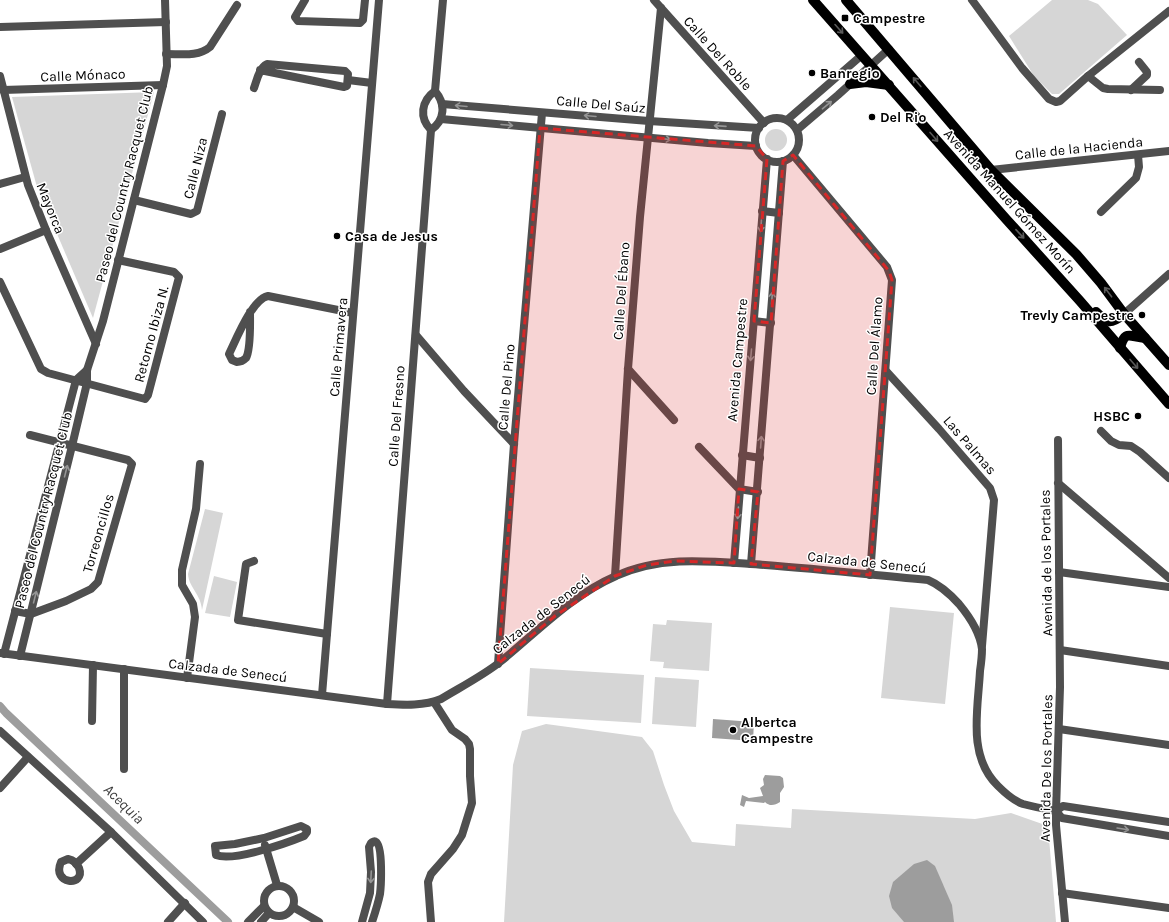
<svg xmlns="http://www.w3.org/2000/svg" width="1169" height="922" font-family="Karla,sans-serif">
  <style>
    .green { fill: #d6d6d6 }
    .water { fill: #9d9d9d }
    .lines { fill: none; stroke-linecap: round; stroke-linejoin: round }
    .canal { stroke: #9d9d9d; stroke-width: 8 }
    .minor { stroke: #4f4f4f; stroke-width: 8 }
    .tertiary { stroke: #4f4f4f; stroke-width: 8 }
    .primary { stroke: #000; stroke-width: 10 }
    .oneway { stroke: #595959 }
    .oneway2 { stroke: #959595 }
    .marked { fill: #d62828; fill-opacity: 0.2; stroke: #d62828; stroke-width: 3; stroke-dasharray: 8 5; stroke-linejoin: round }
    .poi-dot { fill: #000; stroke: #fff; stroke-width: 1.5 }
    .labels { text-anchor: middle; stroke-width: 3; stroke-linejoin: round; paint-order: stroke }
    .poi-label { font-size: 14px; font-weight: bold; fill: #000; stroke: #fff; text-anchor: start }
    .street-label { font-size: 14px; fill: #000; stroke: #fff }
    .water-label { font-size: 15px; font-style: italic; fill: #3e3e3e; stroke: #fff }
  </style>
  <rect width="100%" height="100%" fill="#fff"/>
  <g class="green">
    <path d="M 1052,0 L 1088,0 L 1098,4 L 1127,35 L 1059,94 L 1052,94 L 1034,76 L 1009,36 Z"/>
    <path d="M 154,92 L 93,318 L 37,187 L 12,97 Z"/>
    <circle cx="776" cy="140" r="11"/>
    <path d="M 205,509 L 223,513 L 202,610 C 201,594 189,588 188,574 Z"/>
    <path d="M 214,576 L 237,582 L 230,617 L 205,613 Z"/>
    <path d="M 890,607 L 954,613 L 945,704 L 881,698 Z"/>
    <path d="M 667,620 L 712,623 L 709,671 L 663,668 L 664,662 L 650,661 L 653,624 L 666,625 Z"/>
    <path d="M 530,668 L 644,675 L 641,723 L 527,716 Z"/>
    <path d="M 655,677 L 699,680 L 696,727 L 652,724 Z"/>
    <path d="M 546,724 L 642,737 L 653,751 L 664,785 L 674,811 L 692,842 L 735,846 L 736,824 L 791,828 L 792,809 L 975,819 L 1011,813 L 1048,826 L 1056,922 L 504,922 L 513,765 L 522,731 Z"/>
  </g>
  <g class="water">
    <path d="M 713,719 L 754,722 L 753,741 L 712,738 Z"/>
    <path d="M 765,775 L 780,776 L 783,778 L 784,787 L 780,793 L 780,802 C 775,805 770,807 765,802 L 764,803 L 746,801 L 744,807 L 740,805 L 742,795 L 749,798 L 763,796 L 760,788 L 764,785 L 763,779 Z"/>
    <path d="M 927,860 L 935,866 L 952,905 L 954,922 L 904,922 L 892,908 L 889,896 L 893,882 L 914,864 Z"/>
  </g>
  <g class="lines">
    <path class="canal" d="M 0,706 L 6,713 L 228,922"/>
    <g class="minor">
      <path d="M 305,0 L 295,17 L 298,21 L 360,23 L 363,20 L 365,0"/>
      <path d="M 654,0 L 764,123"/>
      <path d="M 972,0 L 1022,68 L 1049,99 L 1056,102 L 1060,101 L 1088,76 L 1169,11"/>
      <path d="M 0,27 L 166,22"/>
      <path d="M 166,54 C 182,54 198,57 210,47 L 237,5"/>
      <path d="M 0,76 L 28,185 L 46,230 L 96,344"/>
      <path d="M 1088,76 L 1103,88 L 1108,89 L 1160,90"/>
      <path d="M 348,80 L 372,83"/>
      <path d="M 254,88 C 257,80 259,68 267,64 L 345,71 L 348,74 L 347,86 L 344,87 L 260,70"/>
      <path d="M 3,90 L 163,85"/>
      <path d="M 1131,90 L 1147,75 L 1147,72 L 1139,62"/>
      <path d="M 442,104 L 649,121 L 759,128"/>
      <path d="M 441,119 L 708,143 L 756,146"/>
      <path d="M 431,130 C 419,118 421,101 435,91"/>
      <path d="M 793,155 L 887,267 L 892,280 L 870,575"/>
      <path d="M 991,170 L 1169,151"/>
      <path d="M 0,184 L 25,177"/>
      <path d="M 134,200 L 191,214 L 197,211 L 222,114"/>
      <path d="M 1101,212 L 1136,178 L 1139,167 L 1138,155"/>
      <path d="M 0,249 L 46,230"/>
      <path d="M 0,282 L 41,369 L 48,373 L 145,399 L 148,395 L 179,277 L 174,272 L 118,260"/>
      <path d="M 250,312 C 250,323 251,349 246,358 C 243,361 241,362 237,362 L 232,360 L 229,354 C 236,340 252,299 268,296 L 353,313"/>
      <path d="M 1124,314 L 1169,274"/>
      <path d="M 416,335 L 464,391 L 514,444"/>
      <path d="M 628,369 L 674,420"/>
      <path d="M 886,371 L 939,429 L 990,488 L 994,500 L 982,646"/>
      <path d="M 1101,431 L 1111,441 L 1119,445 L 1131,446 L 1140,452 L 1169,478"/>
      <path d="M 699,447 L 739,489 L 758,492"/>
      <path d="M 1058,483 L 1169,578"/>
      <path d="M 254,561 L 246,564 L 238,620 L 327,634"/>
      <path d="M 1059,572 L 1169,587"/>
      <path d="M 615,576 L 628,369 L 640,217 L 661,8"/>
      <path d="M 15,611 L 31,614 L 66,601 L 91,589 L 98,582 L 132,464 L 128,460 L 30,435"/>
      <path d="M 1060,650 L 1169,666"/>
      <path d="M 4,654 L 76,380 L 87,370"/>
      <path d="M 20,656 L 72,446 L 87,383 L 87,370 L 103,321 L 163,85 L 167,66 L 165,0"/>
      <path d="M 498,664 L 514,444 L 542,113"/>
      <path d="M 124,669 L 124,769"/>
      <path d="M 187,678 L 195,617 L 193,604 L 182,585 L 182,570 L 196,509 L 200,464"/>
      <path d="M 387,704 L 431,130 C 445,120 446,104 435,91 L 443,0"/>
      <path d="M 92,721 L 93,665"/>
      <path d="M 1059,729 L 1169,745"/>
      <path d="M 0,788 L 28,757"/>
      <path d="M 1056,811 L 1060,687 L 1058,440"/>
      <path d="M 301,826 L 307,829 L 307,832 L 304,836 C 287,843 233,862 216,855 L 215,846 L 235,844 L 264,838 Z"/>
      <path d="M 265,845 L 277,885"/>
      <path d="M 68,859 C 73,860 77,863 79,868 C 86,887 51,885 61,862 Z"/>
      <path d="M 76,864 L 111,832"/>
      <circle cx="279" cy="901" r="15"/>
      <path d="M 1062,893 L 1169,908"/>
      <path d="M 293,907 L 319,922"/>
      <path d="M 168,922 L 185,903"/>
      <path d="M 248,922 L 264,906"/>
      <path d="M 261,922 L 269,913"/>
      <path d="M 362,922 L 370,893 L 371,872 L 369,847 L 371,843 C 373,842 374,840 376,842 C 383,846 381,886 380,894 C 378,904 375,913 372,922"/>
      <path d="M 431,922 L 428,882 L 431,874 L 453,849 L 462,835 L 472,803 L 470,776 L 470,749 L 469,744 L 465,739 L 452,730 L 434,702"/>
    </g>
    <g class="tertiary">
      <circle cx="777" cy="140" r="22"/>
      <path d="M 787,120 L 862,55"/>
      <path d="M 797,130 L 838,95 L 889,49"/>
      <path d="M 762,211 L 779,213"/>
      <path d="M 754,321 L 771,323"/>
      <path d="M 742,455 L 760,458"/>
      <path d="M 734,563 L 767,159"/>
      <path d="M 751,564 L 783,161"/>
      <path d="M 0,653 L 387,704 C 405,705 424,706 441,699 C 459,688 484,675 500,662 C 537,632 572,595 616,576 C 663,554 716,562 765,565 C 819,569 874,575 928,580 C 940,585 950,594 959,604 C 969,616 980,633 982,649 C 982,656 981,664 980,671 C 978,710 967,756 998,786 C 1005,793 1014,801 1023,804 C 1034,807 1045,809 1056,811"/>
      <path d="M 322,695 L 379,0"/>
      <path d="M 0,731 L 111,832 L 203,922"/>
      <path d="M 1056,811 L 1062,818 L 1169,836"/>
      <path d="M 1056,811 L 1063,806 L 1169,822"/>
      <path d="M 1056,811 L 1056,825 L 1065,922"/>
    </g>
    <g class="primary">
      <path d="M 813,0 L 1006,219 L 1080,301 L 1169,404"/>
      <path d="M 846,0 L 991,170 L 1076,254 L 1101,283 L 1124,314 L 1169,365"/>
      <path d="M 850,84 L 866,82 L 889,85"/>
      <path d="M 1096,312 C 1108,324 1111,324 1124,314"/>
      <path d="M 1120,348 C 1125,329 1130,337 1145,338"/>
    </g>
  </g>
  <defs><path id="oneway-shaft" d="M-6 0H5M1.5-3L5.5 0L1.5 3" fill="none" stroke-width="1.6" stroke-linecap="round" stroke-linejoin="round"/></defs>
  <g class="oneway">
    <use href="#oneway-shaft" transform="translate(839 29) rotate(48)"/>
    <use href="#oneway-shaft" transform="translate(917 82) rotate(-130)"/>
    <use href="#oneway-shaft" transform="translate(934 137) rotate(49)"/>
    <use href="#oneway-shaft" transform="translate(1020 234) rotate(47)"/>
    <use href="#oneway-shaft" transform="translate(1108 292) rotate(-127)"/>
    <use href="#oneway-shaft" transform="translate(1134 364) rotate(49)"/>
  </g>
  <g class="oneway2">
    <use href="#oneway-shaft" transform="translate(827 105) rotate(-40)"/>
    <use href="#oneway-shaft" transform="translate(461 106) rotate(-175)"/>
    <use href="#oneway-shaft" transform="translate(590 116) rotate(-175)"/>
    <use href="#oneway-shaft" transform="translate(507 125) rotate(5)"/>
    <use href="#oneway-shaft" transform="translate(720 126) rotate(-176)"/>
    <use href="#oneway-shaft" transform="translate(665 139) rotate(5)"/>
    <use href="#oneway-shaft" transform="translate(761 226) rotate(94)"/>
    <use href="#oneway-shaft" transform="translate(772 298) rotate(-86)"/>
    <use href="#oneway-shaft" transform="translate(751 355) rotate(95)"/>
    <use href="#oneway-shaft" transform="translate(761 442) rotate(-86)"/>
    <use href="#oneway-shaft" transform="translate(66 471) rotate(-76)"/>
    <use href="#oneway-shaft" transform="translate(738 513) rotate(94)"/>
    <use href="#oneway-shaft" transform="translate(35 597) rotate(-76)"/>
    <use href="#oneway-shaft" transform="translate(1123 829) rotate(9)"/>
    <use href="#oneway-shaft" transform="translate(371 877) rotate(93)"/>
  </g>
  <path class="marked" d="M 540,128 L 756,146 L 767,159 L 754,321 L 771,323 L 783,161 L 793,155 L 889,271 L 892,280 L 870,575 L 751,564 L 758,492 L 739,489 L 734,563 L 675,561 L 647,565 L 615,576 L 555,616 L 498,664 Z"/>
  <g class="poi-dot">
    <rect x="841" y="14" width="8" height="8" rx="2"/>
    <circle cx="812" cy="73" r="4"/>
    <circle cx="872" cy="117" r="4"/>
    <circle cx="337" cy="236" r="4"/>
    <circle cx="1142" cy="315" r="4"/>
    <circle cx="1138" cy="416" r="4"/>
    <circle cx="733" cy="730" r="4"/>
  </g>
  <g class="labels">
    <g class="poi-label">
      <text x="853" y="23">Campestre</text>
      <text x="820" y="78">Banregio</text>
      <text x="880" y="122">Del Rio</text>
      <text x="345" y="241">Casa de Jesus</text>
      <text x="1134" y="320" text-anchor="end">Trevly Campestre</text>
      <text x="1130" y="421" text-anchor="end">HSBC</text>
      <text x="741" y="727">Albertca<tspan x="741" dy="16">Campestre</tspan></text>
    </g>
    <g class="street-label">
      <text transform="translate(718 53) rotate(48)" y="5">Calle Del Roble</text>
      <text transform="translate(83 75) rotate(-2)" y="5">Calle Mónaco</text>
      <text transform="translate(601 104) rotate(5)" y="5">Calle Del Saúz</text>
      <text transform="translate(1079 148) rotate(-6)" y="5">Calle de la Hacienda</text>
      <text transform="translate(195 168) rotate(-76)" y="5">Calle Niza</text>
      <text transform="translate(124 184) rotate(-76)" y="5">Paseo del Country Racquet Club</text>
      <text transform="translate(1010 201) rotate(48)" y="5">Avenida Manuel Gómez Morín</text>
      <text transform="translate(51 208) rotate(68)" y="5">Mayorca</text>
      <text transform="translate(621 291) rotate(-86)" y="5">Calle Del Ébano</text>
      <text transform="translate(151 334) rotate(-75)" y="5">Retorno Ibiza N.</text>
      <text transform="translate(874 346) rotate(-86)" y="5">Calle Del Álamo</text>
      <text transform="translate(338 347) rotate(-85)" y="5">Calle Primavera</text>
      <text transform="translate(737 360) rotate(-85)" y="5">Avenida Campestre</text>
      <text transform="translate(506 387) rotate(-85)" y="5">Calle Del Pino</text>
      <text transform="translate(396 416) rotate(-86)" y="5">Calle Del Fresno</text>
      <text transform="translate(970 445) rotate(49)" y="5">Las Palmas</text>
      <text transform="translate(43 510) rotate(-76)" y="5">Paseo del Country Racquet Club</text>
      <text transform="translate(98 533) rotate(-74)" y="5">Torreoncillos</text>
      <text transform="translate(867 562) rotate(6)" y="5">Calzada de Senecú</text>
      <text transform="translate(1046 563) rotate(-91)" y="5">Avenida de los Portales</text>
      <text transform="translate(541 614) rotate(-38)" y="5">Calzada de Senecú</text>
      <text transform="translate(228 670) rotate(7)" y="5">Calzada de Senecú</text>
      <text transform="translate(1046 768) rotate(-89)" y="5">Avenida De los Portales</text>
    </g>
    <g class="water-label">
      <text transform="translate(124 804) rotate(44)" y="5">Acequia</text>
    </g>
  </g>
</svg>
